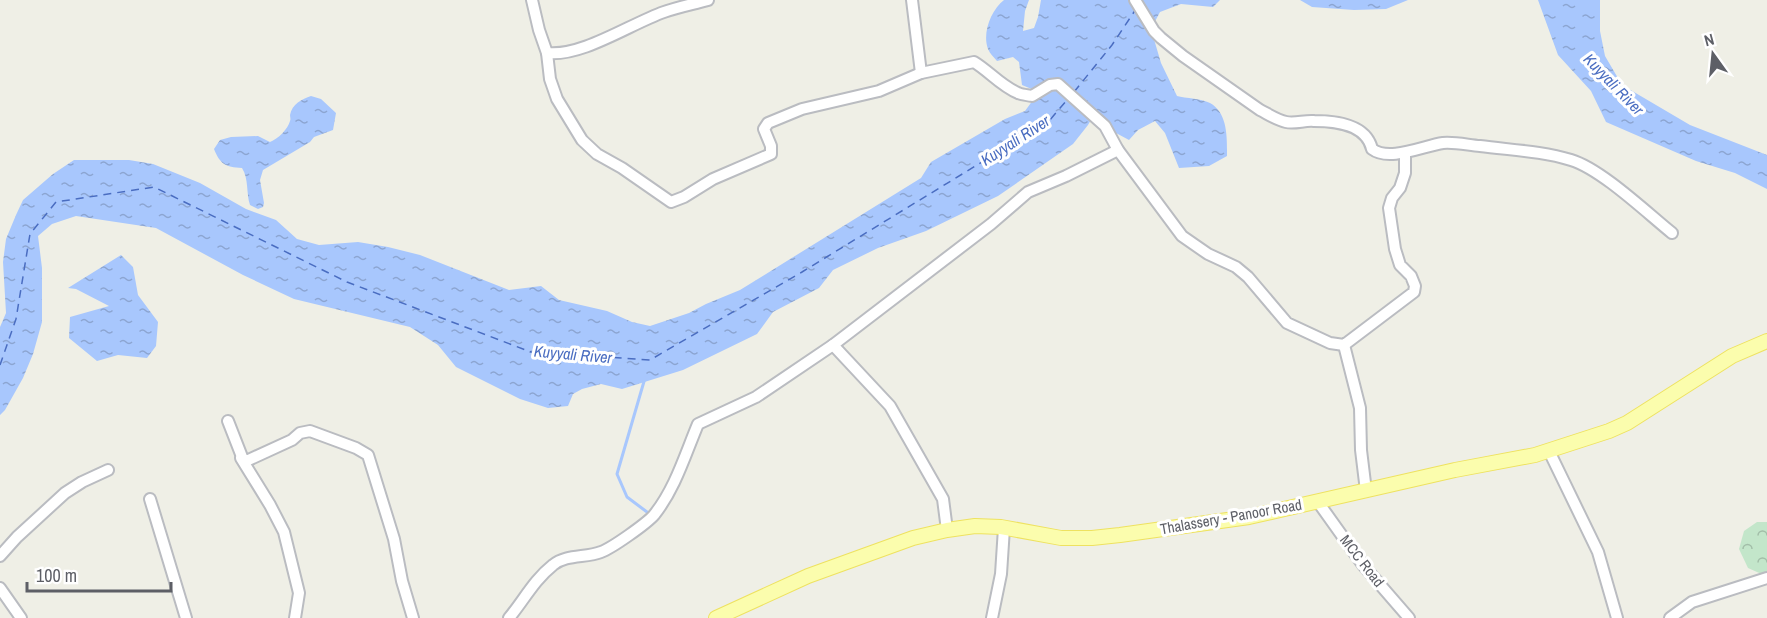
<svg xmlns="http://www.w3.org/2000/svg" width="1767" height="618" font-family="'Archivo Narrow',sans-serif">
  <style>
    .park { fill: url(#park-crowns) }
    .water { fill: url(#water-ripples) }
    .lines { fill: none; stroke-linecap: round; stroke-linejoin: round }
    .stream { stroke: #a8c7fd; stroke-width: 3 }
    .ferry { stroke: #4a6dc1; stroke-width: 1.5; stroke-dasharray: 8 6; stroke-linecap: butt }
    .minor-casing { stroke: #babcc1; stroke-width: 14 }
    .major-casing { stroke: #eee260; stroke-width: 16 }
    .minor { stroke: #fff; stroke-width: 10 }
    .major { stroke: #fbfdad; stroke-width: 14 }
    .labels { text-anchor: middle; stroke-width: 6; stroke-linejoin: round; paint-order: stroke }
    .street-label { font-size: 15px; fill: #5d5f66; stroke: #fff }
    .water-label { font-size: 16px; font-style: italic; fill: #4a6dc1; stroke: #fff }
  </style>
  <defs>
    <pattern id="park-crowns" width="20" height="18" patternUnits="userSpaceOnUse" patternTransform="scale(1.5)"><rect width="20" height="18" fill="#c3e6ca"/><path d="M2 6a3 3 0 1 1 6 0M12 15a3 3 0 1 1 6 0" fill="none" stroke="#a2bea8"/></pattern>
    <pattern id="water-ripples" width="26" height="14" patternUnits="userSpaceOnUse" patternTransform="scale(1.5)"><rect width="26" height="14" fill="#a8c7fd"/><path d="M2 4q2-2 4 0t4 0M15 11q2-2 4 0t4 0" fill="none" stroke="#8ca5d1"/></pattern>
  </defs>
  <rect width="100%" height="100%" fill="#efefe6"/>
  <path class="park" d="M 1757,522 L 1767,522 L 1767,576 L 1766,576 L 1748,568 L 1739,549 L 1744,531 Z"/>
  <g class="water">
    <path d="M 1004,0 L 1029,0 L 1025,11 L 1023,31 L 1034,28 L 1038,17 L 1041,0 L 1220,0 L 1213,7 L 1181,4 L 1160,12 L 1151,29 L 1161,63 L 1177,96 C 1185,98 1203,99 1210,103 C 1228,113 1227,138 1227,156 L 1209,166 L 1179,168 L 1165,133 L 1155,121 L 1138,130 L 1129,140 L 1116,133 L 1106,119 L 1058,80 L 1034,90 L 1022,85 L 1019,62 L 1013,57 L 997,61 C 994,57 990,54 988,49 C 982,33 991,10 1004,0 Z"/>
    <path d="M 1300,0 L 1408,0 L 1386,9 L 1354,10 L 1312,7 Z"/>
    <path d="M 1538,0 L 1600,0 L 1600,31 L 1605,56 L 1622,85 L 1690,125 L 1767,155 L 1767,189 L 1735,173 L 1696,161 L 1606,122 L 1591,91 L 1558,55 Z"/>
    <path d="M 1053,87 L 1092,118 L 1088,125 L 1073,144 L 998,196 L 926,231 L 878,248 L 833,270 L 819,288 L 773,312 L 757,334 L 683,370 L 622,389 L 601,384 L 582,389 L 573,394 L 568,406 L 548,408 L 520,399 L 456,367 L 438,345 L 410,327 L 294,299 L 243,275 L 156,228 L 76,216 L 52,224 L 38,236 L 42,268 L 42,322 L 33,354 L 23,378 L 5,410 L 0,415 L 0,327 L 6,313 L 3,262 L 6,239 L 16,215 L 23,200 L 53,174 L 74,160 L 129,160 L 153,164 L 200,183 L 246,209 L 276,220 L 297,239 L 319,245 L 358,242 L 388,247 L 420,255 L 509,290 L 541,286 L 559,300 L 607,311 L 632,322 L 650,326 L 689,313 L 706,304 L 740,290 L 921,178 L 931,162 L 1005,119 L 1025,111 L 1033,100 Z"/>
    <path d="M 311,96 L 321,99 L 336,113 L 333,130 L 314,137 L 310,142 L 263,170 L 260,180 L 264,203 L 263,207 L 258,209 L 250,205 C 246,193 249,179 242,168 C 225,167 220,164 214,149 L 220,140 L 231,137 L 258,136 L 270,142 C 278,139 288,129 290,121 C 291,119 290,117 290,115 C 292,104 302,99 311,96 Z"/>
    <path d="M 121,255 L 133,267 L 138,295 L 158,322 L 156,346 L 147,358 L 118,355 L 97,361 L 69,338 L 70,317 L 109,306 L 76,289 L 68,288 Z"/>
  </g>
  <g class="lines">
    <path class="stream" d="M 645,378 L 617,474 L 627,497 L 651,515"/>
    <g class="ferry">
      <path d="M 1074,92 L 1112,45 L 1136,9"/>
      <path d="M 0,365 L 16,319 L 30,234 L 56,202 L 154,187 L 347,282 L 531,352 L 650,360 L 802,272 L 1049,121 L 1067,100"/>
    </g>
    <g class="minor-casing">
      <g id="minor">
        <path d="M 532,0 L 539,30 L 547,53 C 582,57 630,24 664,12 C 678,7 694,4 708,0"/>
        <path d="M 912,0 L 921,73"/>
        <path d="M 1135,0 L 1154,31 L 1161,38 L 1183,56 L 1260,110 C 1268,114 1277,120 1286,122 C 1295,124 1305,120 1314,121 C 1336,121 1366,124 1372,149 C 1389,162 1423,146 1443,143 C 1455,142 1468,145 1480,146 C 1510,150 1542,151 1571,160 C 1601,169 1646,212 1672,233"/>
        <path d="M 547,53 L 550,79 L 557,99 L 582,140 L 597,154 L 622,168 L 671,202 L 684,197 L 713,179 L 771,154 L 771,146 L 764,129 L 768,123 L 802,109 L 879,91 L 921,73 L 974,62 C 989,71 1001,86 1018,93 C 1022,95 1028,95 1032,96 L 1050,85 L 1058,84 L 1105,126 L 1118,150 L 1182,236 L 1208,254 L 1236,267 L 1248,277 L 1287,323 L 1330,343 L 1344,345 L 1414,292 L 1415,286 L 1411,276 L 1400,265 L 1395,249 L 1389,208 L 1392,198 L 1400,188 L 1405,173 L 1405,153"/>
        <path d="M 833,345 L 890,406 L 943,499 L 947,530"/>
        <path d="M 1344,345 L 1360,408 L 1361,450 L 1366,491"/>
        <path d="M 228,421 L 244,462 L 292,440 L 300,433 L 310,431 L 356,448 L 368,455 L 394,539 L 402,581 L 413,618"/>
        <path d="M 1549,451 L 1598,552 L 1617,618"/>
        <path d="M 241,458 L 270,505 L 284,532 L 299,593 L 295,618"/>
        <path d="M 150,499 L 186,618"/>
        <path d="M 1318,502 L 1363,565 L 1409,618"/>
        <path d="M 0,556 L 17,537 L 65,493 L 82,482 L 108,470"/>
        <path d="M 0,588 L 21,618"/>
        <path d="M 509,618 C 524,600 534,580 553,565 C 566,554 586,558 601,552 C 612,548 646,524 654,515 C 675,489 685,455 698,424 L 756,397 L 833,345 L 991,224 L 1028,192 L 1066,176 L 1118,150"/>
        <path d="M 992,618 L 1001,574 L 1004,528"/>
        <path d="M 1670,618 L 1692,602 L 1767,578"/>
      </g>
    </g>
    <g class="major-casing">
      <path id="major" d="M 716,618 L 808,576 L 913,538 L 947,530 L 975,526 L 1001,527 L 1061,538 L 1092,538 L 1120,535 L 1249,517 L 1455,470 L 1535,455 L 1609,431 L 1627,423 L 1732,356 L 1767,341"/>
    </g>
    <use href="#minor" class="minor"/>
    <use href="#major" class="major"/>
  </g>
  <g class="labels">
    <g class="street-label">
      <text transform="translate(1231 517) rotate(-10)" y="5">Thalassery - Panoor Road</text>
      <text transform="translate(1362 561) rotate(52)" y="5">MCC Road</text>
    </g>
    <g class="water-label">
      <text transform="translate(1614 84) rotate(46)" y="6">Kuyyali River</text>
      <text transform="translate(1015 140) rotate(-33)" y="6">Kuyyali River</text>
      <text transform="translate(573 354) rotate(5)" y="6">Kuyyali River</text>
    </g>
  </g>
  <g transform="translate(1713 54) rotate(345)" stroke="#ffffff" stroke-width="4.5" paint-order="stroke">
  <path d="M0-4.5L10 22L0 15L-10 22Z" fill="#5d5f66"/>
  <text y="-9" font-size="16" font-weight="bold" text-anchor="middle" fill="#5d5f66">N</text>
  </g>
  <path d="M27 582v9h144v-9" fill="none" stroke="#5d5f66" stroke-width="3"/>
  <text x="36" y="582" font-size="18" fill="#5d5f66" stroke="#ffffff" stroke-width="4.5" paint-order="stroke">100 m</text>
</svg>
